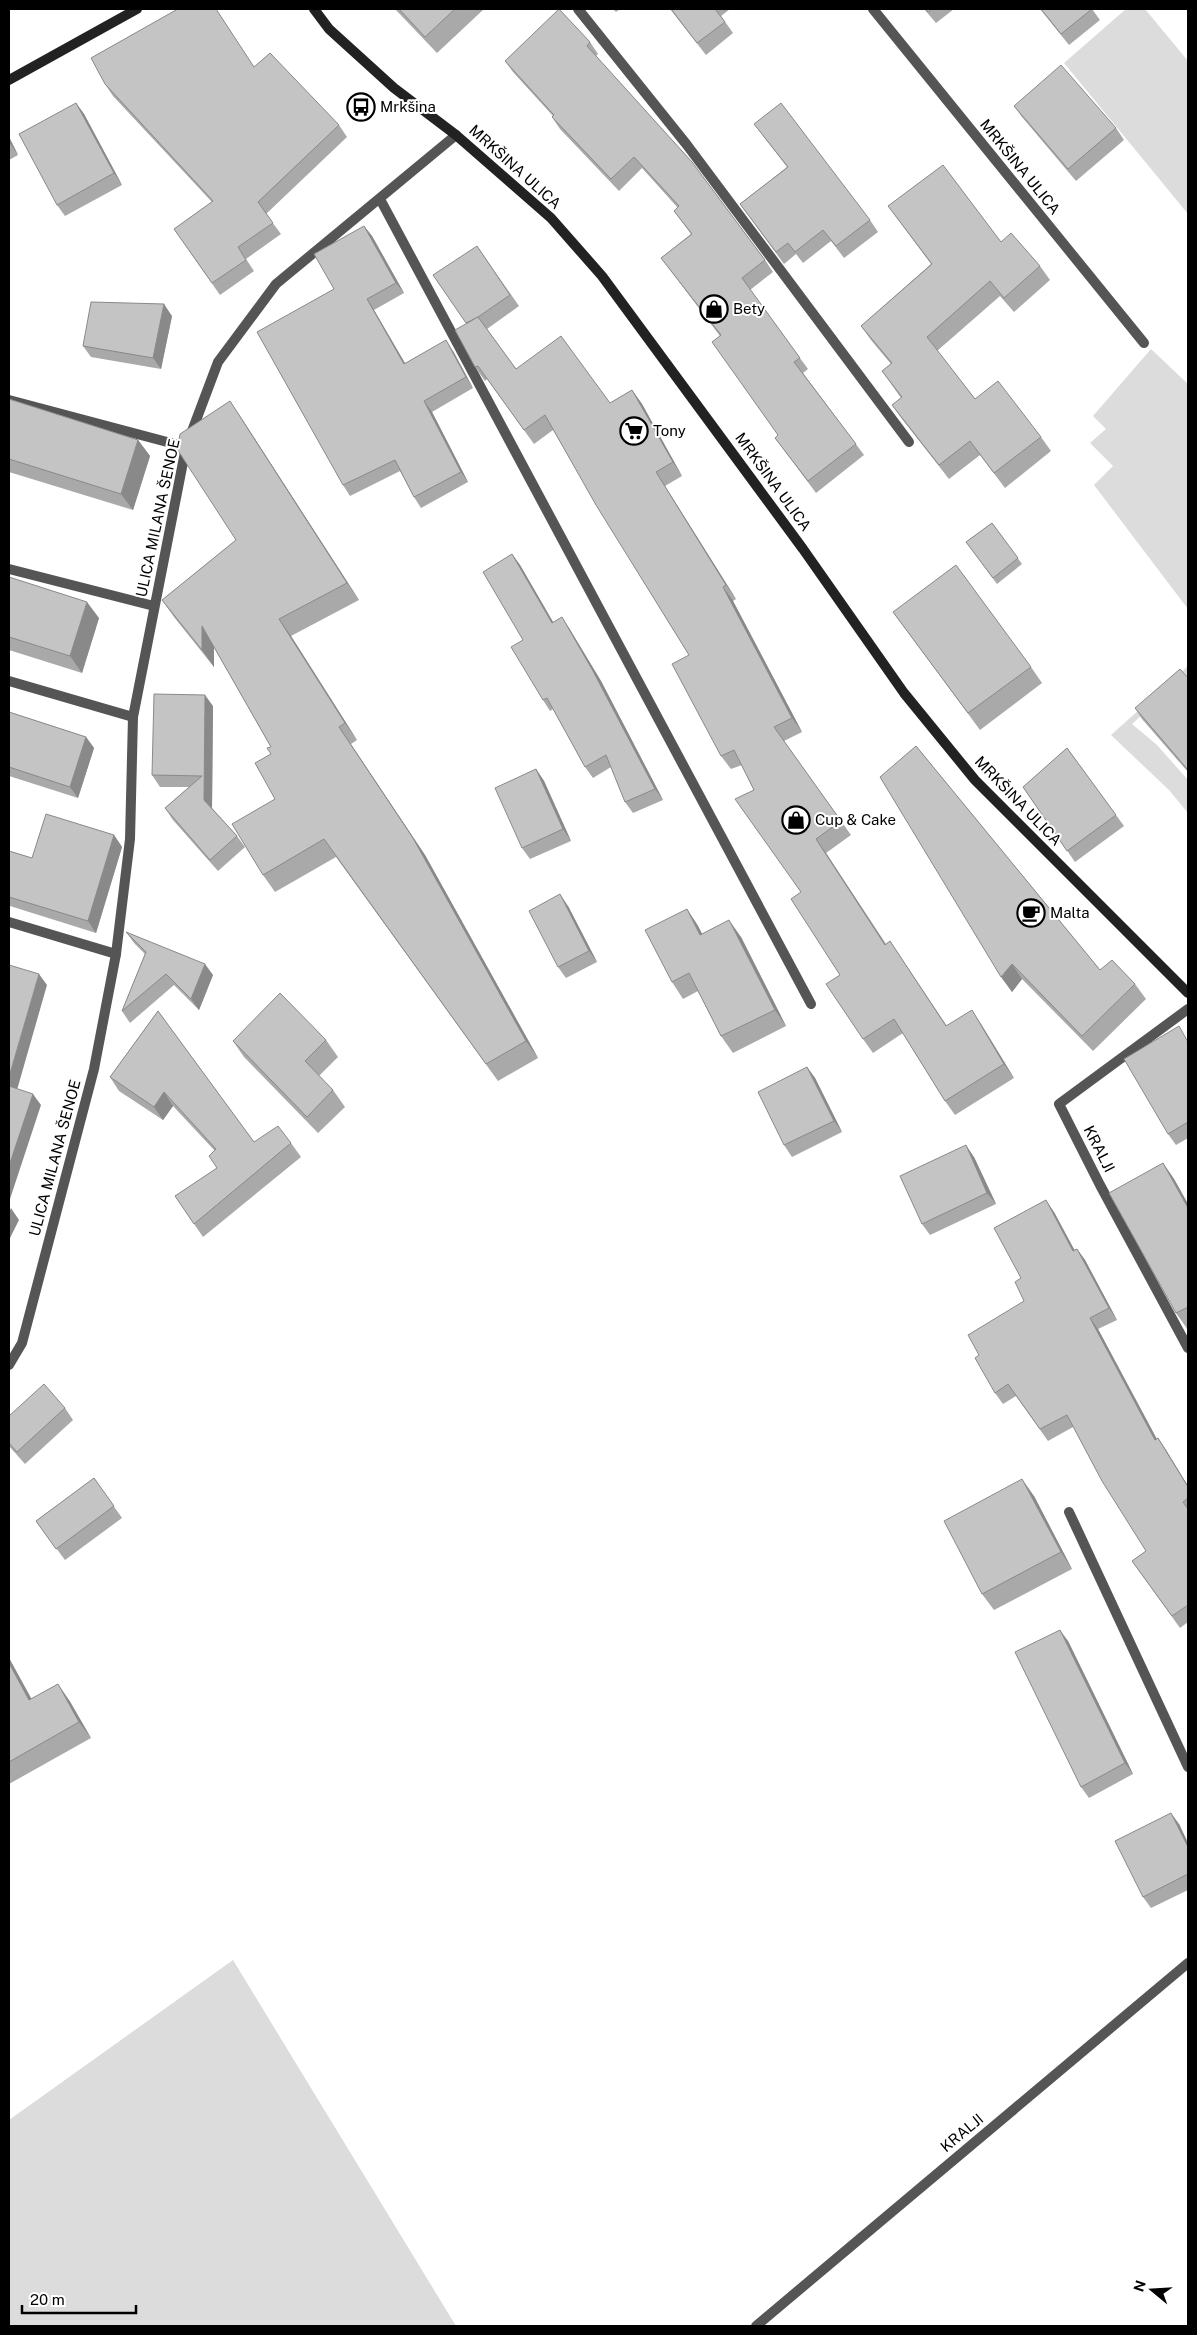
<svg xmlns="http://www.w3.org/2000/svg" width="1197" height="2335" font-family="'Public Sans',sans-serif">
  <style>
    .green { fill: #dcdcdc }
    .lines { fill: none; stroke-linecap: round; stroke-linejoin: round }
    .lane { stroke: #555; stroke-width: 10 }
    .street { stroke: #555; stroke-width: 10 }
    .secondary { stroke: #222; stroke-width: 10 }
    .wall { fill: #a9a9a9 }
    .shaded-wall { fill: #898989 }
    .building { fill: #c4c4c4; stroke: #898989 }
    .labels { text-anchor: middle; stroke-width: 4; stroke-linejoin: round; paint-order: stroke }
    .poi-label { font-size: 15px; fill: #000; stroke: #fff; text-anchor: start }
    .street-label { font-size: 15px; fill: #000; stroke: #fff }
  </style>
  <rect width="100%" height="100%" fill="#fff"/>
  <g class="green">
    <path d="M 1126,9 L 1145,9 L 1188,61 L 1188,214 L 1064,63 Z"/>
    <path d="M 1151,349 L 1188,384 L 1188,609 L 1094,485 L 1113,466 L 1090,443 L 1106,429 L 1093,416 Z"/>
    <path d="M 1188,666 L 1188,674 L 1132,724 L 1157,745 L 1188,780 L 1188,813 L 1169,790 L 1111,735 Z"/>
    <path d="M 233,1960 L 456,2326 L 9,2326 L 9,2120 Z"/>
  </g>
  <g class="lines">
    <g class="lane">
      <path d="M 9,400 L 186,447"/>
      <path d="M 9,569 L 154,606"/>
      <path d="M 9,681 L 133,717"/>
      <path d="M 1069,1512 L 1188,1767"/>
    </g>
    <g class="street">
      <path d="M 578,9 L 687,145 L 909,442"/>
      <path d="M 873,9 L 1144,343"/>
      <path d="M 380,199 L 811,1004"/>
      <path d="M 9,922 L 116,954"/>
      <path d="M 1188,1009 L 1059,1104 L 1100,1185 L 1188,1348"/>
      <path d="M 9,1365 L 22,1343 L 94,1069 L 116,954 L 130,839 L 133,717 L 186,447 L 218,362 L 276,284 L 456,135"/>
      <path d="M 756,2326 L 1188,1963"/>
    </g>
    <g class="secondary">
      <path d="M 314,9 L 329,29 L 394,88 L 456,135 L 551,218 L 602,276 L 803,549 L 904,693 L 975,780 L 1188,993"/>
      <path d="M 9,80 L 137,9"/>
    </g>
  </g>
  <g class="wall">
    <path d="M 395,9 L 484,9 L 437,53 Z"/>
    <path d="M 613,9 L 620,9 L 616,12 Z"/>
    <path d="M 670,9 L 730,9 L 721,16 L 733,33 L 706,55 Z"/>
    <path d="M 924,9 L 954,9 L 936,23 Z"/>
    <path d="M 1040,9 L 1092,9 L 1100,20 L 1069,45 Z"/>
    <path d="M 590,42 L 598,54 L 596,56 L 765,260 L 773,272 L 750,290 L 808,369 L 803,373 L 864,455 L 816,493 L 775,438 L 778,435 L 720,336 L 661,258 L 691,234 L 674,211 L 678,208 L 642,168 L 619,191 L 560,129 L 552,117 L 553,116 L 513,72 L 505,61 Z"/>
    <path d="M 254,67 L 339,125 L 347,137 L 266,214 L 281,234 L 246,259 L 254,271 L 220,295 L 174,229 L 212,202 L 113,96 L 105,84 Z"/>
    <path d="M 76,103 L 84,114 L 122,185 L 65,216 L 57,205 Z"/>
    <path d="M 1014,106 L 1116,128 L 1124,140 L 1076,181 L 1022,117 Z"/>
    <path d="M 754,124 L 870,220 L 878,232 L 844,258 L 831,241 L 803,263 L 796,254 L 784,264 L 740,204 L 787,167 Z"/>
    <path d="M 9,137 L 18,155 L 9,160 Z"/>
    <path d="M 888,206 L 1001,242 L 1040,266 L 1050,280 L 1014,312 L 1000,296 L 937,351 L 975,399 L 1041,437 L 1051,451 L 1005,488 L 980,455 L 949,479 L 902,419 L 892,405 L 901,398 L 882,371 L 891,364 L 871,340 L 861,326 L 931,264 Z"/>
    <path d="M 364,226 L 372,236 L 404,293 L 374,310 L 405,364 L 453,351 L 473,388 L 432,412 L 468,482 L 421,508 L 414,497 L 400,471 L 350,496 L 343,485 L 334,289 Z"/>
    <path d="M 477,246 L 519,306 L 487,329 L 516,369 L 610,403 L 632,390 L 642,404 L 682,476 L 665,486 L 736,599 L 733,601 L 802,732 L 784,741 L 851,835 L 826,853 L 886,944 L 890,941 L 947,1026 L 981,1024 L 1014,1078 L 955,1115 L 945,1101 L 903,1033 L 873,1053 L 863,1039 L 840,975 L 742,765 L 731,769 L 721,756 L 689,655 L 553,430 L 534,444 L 487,379 L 485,381 L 475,367 L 466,323 Z"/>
    <path d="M 172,316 L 161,369 L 91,357 L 83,346 Z"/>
    <path d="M 9,399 L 138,440 L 150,456 L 133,510 L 9,472 Z"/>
    <path d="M 242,419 L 359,600 L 291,636 L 357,740 L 351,744 L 425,855 L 538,1058 L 498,1081 L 336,857 L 275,892 L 263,875 L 275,799 L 271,747 L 214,647 L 214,667 L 174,617 L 162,600 L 236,540 Z"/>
    <path d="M 992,523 L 1022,564 L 997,584 L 966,542 Z"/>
    <path d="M 512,554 L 520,565 L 553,622 L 569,628 L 601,681 L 663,800 L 633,813 L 625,802 L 611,767 L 593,778 L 585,767 L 553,709 L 550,711 L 543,700 L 523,640 Z"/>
    <path d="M 9,577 L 99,618 L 82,673 L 9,650 Z"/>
    <path d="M 893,612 L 1031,667 L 1042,683 L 980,730 Z"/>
    <path d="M 1188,678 L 1188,772 L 1142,719 L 1135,708 Z"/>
    <path d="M 213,706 L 212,808 L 237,836 L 245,847 L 218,871 L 173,820 L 165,808 L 189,787 L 160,787 L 152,775 Z"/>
    <path d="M 9,712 L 86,737 L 94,748 L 78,798 L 9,776 Z"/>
    <path d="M 916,746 L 1100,970 L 1135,984 L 1146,999 L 1093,1051 L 1022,979 L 1012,992 Z"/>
    <path d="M 1067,748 L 1124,826 L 1075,862 L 1023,787 Z"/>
    <path d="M 536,769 L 544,781 L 571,841 L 530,859 L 522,848 Z"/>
    <path d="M 114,835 L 122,847 L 96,933 L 10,906 L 9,910 L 9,851 L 32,858 Z"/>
    <path d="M 568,906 L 597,962 L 566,978 L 558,967 Z"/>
    <path d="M 687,909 L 698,926 L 702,934 L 741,937 L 786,1026 L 733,1053 L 721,1036 L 698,991 L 683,999 L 672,982 Z"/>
    <path d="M 126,932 L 213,975 L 199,1010 L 174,985 L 130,1023 L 122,1011 L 145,954 L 134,943 Z"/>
    <path d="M 158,1011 L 254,1142 L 291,1143 L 301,1157 L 203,1237 L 175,1196 L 217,1168 L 215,1151 L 173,1106 L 163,1120 L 119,1091 L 110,1077 Z"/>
    <path d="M 326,1040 L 338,1057 L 319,1076 L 333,1090 L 345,1107 L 318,1133 L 244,1057 L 233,1041 Z"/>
    <path d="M 1188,1040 L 1188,1138 L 1176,1145 L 1168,1134 Z"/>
    <path d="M 807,1067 L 815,1078 L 842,1132 L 792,1157 L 784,1145 Z"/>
    <path d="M 974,1157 L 996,1204 L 930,1235 L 922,1224 Z"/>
    <path d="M 1163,1163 L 1174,1179 L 1188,1204 L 1188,1330 L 1176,1313 Z"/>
    <path d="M 1054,1212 L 1074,1250 L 1077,1249 L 1085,1260 L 1117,1320 L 1098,1329 L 1157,1439 L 1158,1438 L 1166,1450 L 1188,1486 L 1188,1622 L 1180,1628 L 1132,1561 L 1146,1551 L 1073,1427 L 1048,1441 L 1016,1396 L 1003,1404 L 995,1393 L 979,1355 L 1024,1301 L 1021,1278 Z"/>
    <path d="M 65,1408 L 73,1420 L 25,1464 L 9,1446 L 9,1416 Z"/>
    <path d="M 94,1478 L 122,1518 L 65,1560 L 36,1521 Z"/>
    <path d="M 1034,1496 L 1072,1569 L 994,1610 L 982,1594 Z"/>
    <path d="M 1068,1641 L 1133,1774 L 1089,1798 L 1081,1787 Z"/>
    <path d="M 9,1658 L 31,1699 L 69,1700 L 91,1738 L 9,1784 Z"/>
    <path d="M 1179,1824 L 1188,1843 L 1188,1890 L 1151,1908 L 1143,1897 Z"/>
  </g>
  <g class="shaded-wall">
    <path d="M 76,103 L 84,114 L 122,185 L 114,173 Z"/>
    <path d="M 9,137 L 18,155 L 9,142 Z"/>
    <path d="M 364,226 L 372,236 L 404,293 L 396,283 Z"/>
    <path d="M 367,299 L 374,310 L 412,375 L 404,364 Z"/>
    <path d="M 164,304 L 172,316 L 161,369 L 153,358 Z"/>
    <path d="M 446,340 L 453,351 L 473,388 L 466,377 Z"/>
    <path d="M 632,390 L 642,404 L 682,476 L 673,462 Z"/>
    <path d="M 230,401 L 242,419 L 359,600 L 347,583 Z"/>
    <path d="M 424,401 L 432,412 L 468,482 L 461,472 Z"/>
    <path d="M 138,440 L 150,456 L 133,510 L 121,494 Z"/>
    <path d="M 656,472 L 665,486 L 736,599 L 726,585 Z"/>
    <path d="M 512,554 L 520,565 L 560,634 L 552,623 Z"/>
    <path d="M 723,587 L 733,601 L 802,732 L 792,718 Z"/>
    <path d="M 87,602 L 99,618 L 82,673 L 70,656 Z"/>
    <path d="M 562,617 L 569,628 L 601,681 L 663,800 L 655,789 Z"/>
    <path d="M 279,619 L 291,636 L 357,740 L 345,723 Z"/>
    <path d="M 202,626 L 214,643 L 214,667 L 202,650 Z"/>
    <path d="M 205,695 L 213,706 L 212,811 L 204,800 Z"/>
    <path d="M 339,727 L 425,855 L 538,1058 L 526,1041 Z"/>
    <path d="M 86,737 L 94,748 L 78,798 L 70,787 Z"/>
    <path d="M 536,769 L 544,781 L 571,841 L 563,829 Z"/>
    <path d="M 114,835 L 122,847 L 96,933 L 88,921 Z"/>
    <path d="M 816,839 L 826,853 L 895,959 L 885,945 Z"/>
    <path d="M 560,894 L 568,906 L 597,962 L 589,951 Z"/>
    <path d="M 687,909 L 698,926 L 711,951 L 700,935 Z"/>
    <path d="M 729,920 L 741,937 L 786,1026 L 775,1010 Z"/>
    <path d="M 205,964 L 213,975 L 199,1010 L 191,999 Z"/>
    <path d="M 1012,964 L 1022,979 L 1012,992 L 1001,977 Z"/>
    <path d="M 39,974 L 47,985 L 15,1097 L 9,1088 L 9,1077 Z"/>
    <path d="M 972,1010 L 981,1024 L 1014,1078 L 1004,1064 Z"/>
    <path d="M 807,1067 L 815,1078 L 842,1132 L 834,1121 Z"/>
    <path d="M 164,1092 L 173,1106 L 163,1120 L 154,1107 Z"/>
    <path d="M 33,1094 L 41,1105 L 9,1202 L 9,1166 Z"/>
    <path d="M 966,1145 L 974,1157 L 996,1204 L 987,1193 Z"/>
    <path d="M 1163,1163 L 1174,1179 L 1188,1204 L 1188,1208 Z"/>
    <path d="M 1046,1200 L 1054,1212 L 1081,1262 L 1073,1251 Z"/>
    <path d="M 11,1208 L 19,1220 L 9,1240 L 9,1212 Z"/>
    <path d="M 1077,1249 L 1085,1260 L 1117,1320 L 1109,1308 Z"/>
    <path d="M 1090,1318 L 1098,1329 L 1163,1451 L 1155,1440 Z"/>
    <path d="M 1158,1438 L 1166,1450 L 1188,1486 L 1188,1487 Z"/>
    <path d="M 1022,1479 L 1034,1496 L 1072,1569 L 1061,1552 Z"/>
    <path d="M 1060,1630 L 1068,1641 L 1133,1774 L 1125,1763 Z"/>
    <path d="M 9,1658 L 41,1716 L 29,1700 L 9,1663 Z"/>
    <path d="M 58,1684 L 69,1700 L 91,1738 L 79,1722 Z"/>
    <path d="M 1171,1813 L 1179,1824 L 1188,1843 L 1188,1847 Z"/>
  </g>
  <g class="building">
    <path d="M 175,9 L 216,9 L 254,67 L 270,53 L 339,125 L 258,202 L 273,223 L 238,247 L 246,260 L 212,283 L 174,229 L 213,201 L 105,84 L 91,58 L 176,10 Z"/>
    <path d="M 399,9 L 455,9 L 425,37 Z"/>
    <path d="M 559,9 L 590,42 L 587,46 L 692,162 L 765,260 L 742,278 L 800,358 L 794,362 L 856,444 L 808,481 L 775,438 L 778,435 L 712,342 L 721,335 L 661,258 L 692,234 L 674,211 L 679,206 L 634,157 L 611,179 L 552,117 L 554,115 L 505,61 Z"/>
    <path d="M 671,9 L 715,9 L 725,22 L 697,43 Z"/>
    <path d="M 926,9 L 932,9 L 928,12 Z"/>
    <path d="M 1041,9 L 1092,9 L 1061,34 Z"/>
    <path d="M 1061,65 L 1116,128 L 1068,169 L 1014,106 Z"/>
    <path d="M 76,103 L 114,173 L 57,205 L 19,134 Z"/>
    <path d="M 781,103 L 870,220 L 836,246 L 823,230 L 795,252 L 788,243 L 776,252 L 740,204 L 788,167 L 754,124 Z"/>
    <path d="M 943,165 L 1001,242 L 1011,233 L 1040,266 L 1004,298 L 990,281 L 927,337 L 975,399 L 998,381 L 1041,437 L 994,473 L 970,441 L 939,465 L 892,405 L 902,397 L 882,371 L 892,363 L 861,326 L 932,264 L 888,206 Z"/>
    <path d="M 364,226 L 396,283 L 367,299 L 404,364 L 446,340 L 466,377 L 424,401 L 461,472 L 414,497 L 395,460 L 343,485 L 257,332 L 334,289 L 314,254 Z"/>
    <path d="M 477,246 L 510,295 L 478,317 L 466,323 L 433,275 Z"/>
    <path d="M 91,302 L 164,304 L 153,358 L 83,346 Z"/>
    <path d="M 478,317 L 516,369 L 561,336 L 610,403 L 632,390 L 673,462 L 656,472 L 726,585 L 723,587 L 792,718 L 774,727 L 841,821 L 816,839 L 885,945 L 890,941 L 946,1026 L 972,1010 L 1004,1064 L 945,1101 L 894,1019 L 863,1039 L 826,984 L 840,975 L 791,899 L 801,892 L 735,799 L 754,790 L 734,750 L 721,756 L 672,664 L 689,655 L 596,505 L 545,415 L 524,430 L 478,366 L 475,367 L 455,330 Z"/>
    <path d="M 9,399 L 138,440 L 121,494 L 9,459 Z"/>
    <path d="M 230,401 L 347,583 L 279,619 L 345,723 L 339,727 L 413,838 L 526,1041 L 486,1064 L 324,839 L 263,875 L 232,824 L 275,799 L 255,763 L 271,754 L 267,748 L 271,747 L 202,626 L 202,650 L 162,600 L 236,540 L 177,449 L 180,434 Z"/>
    <path d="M 992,523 L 1018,558 L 993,578 L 966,542 Z"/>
    <path d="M 512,554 L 552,623 L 562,617 L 593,671 L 655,789 L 625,802 L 606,755 L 585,767 L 547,698 L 543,700 L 511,647 L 523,640 L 483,572 Z"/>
    <path d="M 956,565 L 1031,667 L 968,713 L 893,612 Z"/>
    <path d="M 9,577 L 87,602 L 70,656 L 9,637 Z"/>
    <path d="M 1180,669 L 1188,678 L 1188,770 L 1135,708 Z"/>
    <path d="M 154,694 L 205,695 L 204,800 L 237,836 L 210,860 L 165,808 L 202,776 L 152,775 Z"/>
    <path d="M 9,712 L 86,737 L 70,787 L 9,767 Z"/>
    <path d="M 916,746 L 1100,970 L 1112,960 L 1135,984 L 1082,1036 L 1012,964 L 1001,977 L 880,777 Z"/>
    <path d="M 1067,748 L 1116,815 L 1067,851 L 1023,787 Z"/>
    <path d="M 536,769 L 563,829 L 522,848 L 495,788 Z"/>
    <path d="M 46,814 L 114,835 L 88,921 L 9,897 L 9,851 L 32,858 Z"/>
    <path d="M 560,894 L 589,951 L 558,967 L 529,911 Z"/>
    <path d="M 687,909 L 700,935 L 729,920 L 775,1010 L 721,1036 L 689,973 L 672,982 L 645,930 Z"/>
    <path d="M 126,932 L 205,964 L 191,999 L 166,974 L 122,1011 L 146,952 Z"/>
    <path d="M 9,965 L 39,974 L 9,1077 Z"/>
    <path d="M 280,993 L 326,1040 L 305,1061 L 333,1090 L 307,1117 L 233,1041 Z"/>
    <path d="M 158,1011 L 254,1142 L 278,1126 L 291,1143 L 194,1224 L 175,1196 L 217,1168 L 209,1156 L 216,1149 L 164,1092 L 154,1107 L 110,1077 Z"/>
    <path d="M 1179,1026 L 1188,1042 L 1188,1122 L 1168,1134 L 1124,1059 Z"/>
    <path d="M 807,1067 L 834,1121 L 784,1145 L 758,1092 Z"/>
    <path d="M 9,1086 L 33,1094 L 9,1166 Z"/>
    <path d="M 966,1145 L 987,1193 L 922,1224 L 900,1176 Z"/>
    <path d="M 1163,1163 L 1188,1208 L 1188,1307 L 1176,1313 L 1109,1193 Z"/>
    <path d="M 1046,1200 L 1073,1251 L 1077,1249 L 1109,1308 L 1090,1318 L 1155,1440 L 1158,1438 L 1188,1487 L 1188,1498 L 1183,1502 L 1188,1509 L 1188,1605 L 1172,1616 L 1132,1561 L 1146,1551 L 1102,1481 L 1067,1415 L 1040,1429 L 1008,1384 L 995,1393 L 975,1358 L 979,1355 L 968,1335 L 1024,1301 L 1015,1282 L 1021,1278 L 994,1228 Z"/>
    <path d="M 44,1384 L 65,1408 L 17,1452 L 9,1443 L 9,1416 Z"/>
    <path d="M 94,1478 L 114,1506 L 56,1549 L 36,1521 Z"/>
    <path d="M 1022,1479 L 1061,1552 L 982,1594 L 944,1521 Z"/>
    <path d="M 1060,1630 L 1125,1763 L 1081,1787 L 1015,1652 Z"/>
    <path d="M 9,1663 L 29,1700 L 58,1684 L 79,1722 L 9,1762 Z"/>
    <path d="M 1171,1813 L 1188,1847 L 1188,1874 L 1143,1897 L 1115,1841 Z"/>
  </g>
  <defs>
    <g id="bus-ring" transform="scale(1.4375)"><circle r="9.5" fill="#fff" stroke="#000" stroke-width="1.5"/><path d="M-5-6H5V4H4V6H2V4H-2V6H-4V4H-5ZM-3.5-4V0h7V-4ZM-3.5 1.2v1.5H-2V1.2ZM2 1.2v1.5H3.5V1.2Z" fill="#000"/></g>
    <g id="shop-ring" transform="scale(1.4375)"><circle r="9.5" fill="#fff" stroke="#000" stroke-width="1.5"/><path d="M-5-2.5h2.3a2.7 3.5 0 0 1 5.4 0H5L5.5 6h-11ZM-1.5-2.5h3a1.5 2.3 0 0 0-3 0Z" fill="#000"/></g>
    <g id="supermarket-ring" transform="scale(1.4375)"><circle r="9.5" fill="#fff" stroke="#000" stroke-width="1.5"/><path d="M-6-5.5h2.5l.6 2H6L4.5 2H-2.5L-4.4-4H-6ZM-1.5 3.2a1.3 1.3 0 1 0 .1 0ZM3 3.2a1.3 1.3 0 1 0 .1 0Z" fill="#000"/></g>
    <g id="cafe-ring" transform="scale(1.4375)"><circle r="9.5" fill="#fff" stroke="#000" stroke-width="1.5"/><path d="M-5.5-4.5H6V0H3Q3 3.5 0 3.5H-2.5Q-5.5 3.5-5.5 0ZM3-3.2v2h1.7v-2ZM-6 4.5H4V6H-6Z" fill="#000"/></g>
  </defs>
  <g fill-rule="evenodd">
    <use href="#bus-ring" x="361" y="107"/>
    <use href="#shop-ring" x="714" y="309"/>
    <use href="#supermarket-ring" x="634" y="431"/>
    <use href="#shop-ring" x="796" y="820"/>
    <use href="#cafe-ring" x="1031" y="913"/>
  </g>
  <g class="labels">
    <g class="poi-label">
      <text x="380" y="112">Mrkšina</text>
      <text x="733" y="314">Bety</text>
      <text x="653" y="436">Tony</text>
      <text x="815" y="825">Cup &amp; Cake</text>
      <text x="1050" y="918">Malta</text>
    </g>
    <g class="street-label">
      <text transform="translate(515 167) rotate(42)" y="5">MRKŠINA ULICA</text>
      <text transform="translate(1020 167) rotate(51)" y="5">MRKŠINA ULICA</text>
      <text transform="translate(773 482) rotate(54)" y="5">MRKŠINA ULICA</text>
      <text transform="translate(158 518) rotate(-78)" y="5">ULICA MILANA ŠENOE</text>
      <text transform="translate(1018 801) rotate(46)" y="5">MRKŠINA ULICA</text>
      <text transform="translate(1099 1149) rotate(63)" y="5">KRALJI</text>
      <text transform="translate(55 1158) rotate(-75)" y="5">ULICA MILANA ŠENOE</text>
      <text transform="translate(962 2133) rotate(-40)" y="5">KRALJI</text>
    </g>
  </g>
  <rect width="1197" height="2335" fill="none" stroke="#000000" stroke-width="20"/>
  <g transform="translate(1152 2290) rotate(288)" stroke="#ffffff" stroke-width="4" paint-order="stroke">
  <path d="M0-4L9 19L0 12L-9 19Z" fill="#000000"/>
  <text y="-8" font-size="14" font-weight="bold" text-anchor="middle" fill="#000000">N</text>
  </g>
  <path d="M22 2305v8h114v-8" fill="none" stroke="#000000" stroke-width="2.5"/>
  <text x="30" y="2305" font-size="15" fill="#000000" stroke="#ffffff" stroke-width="4" paint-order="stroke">20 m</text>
</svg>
